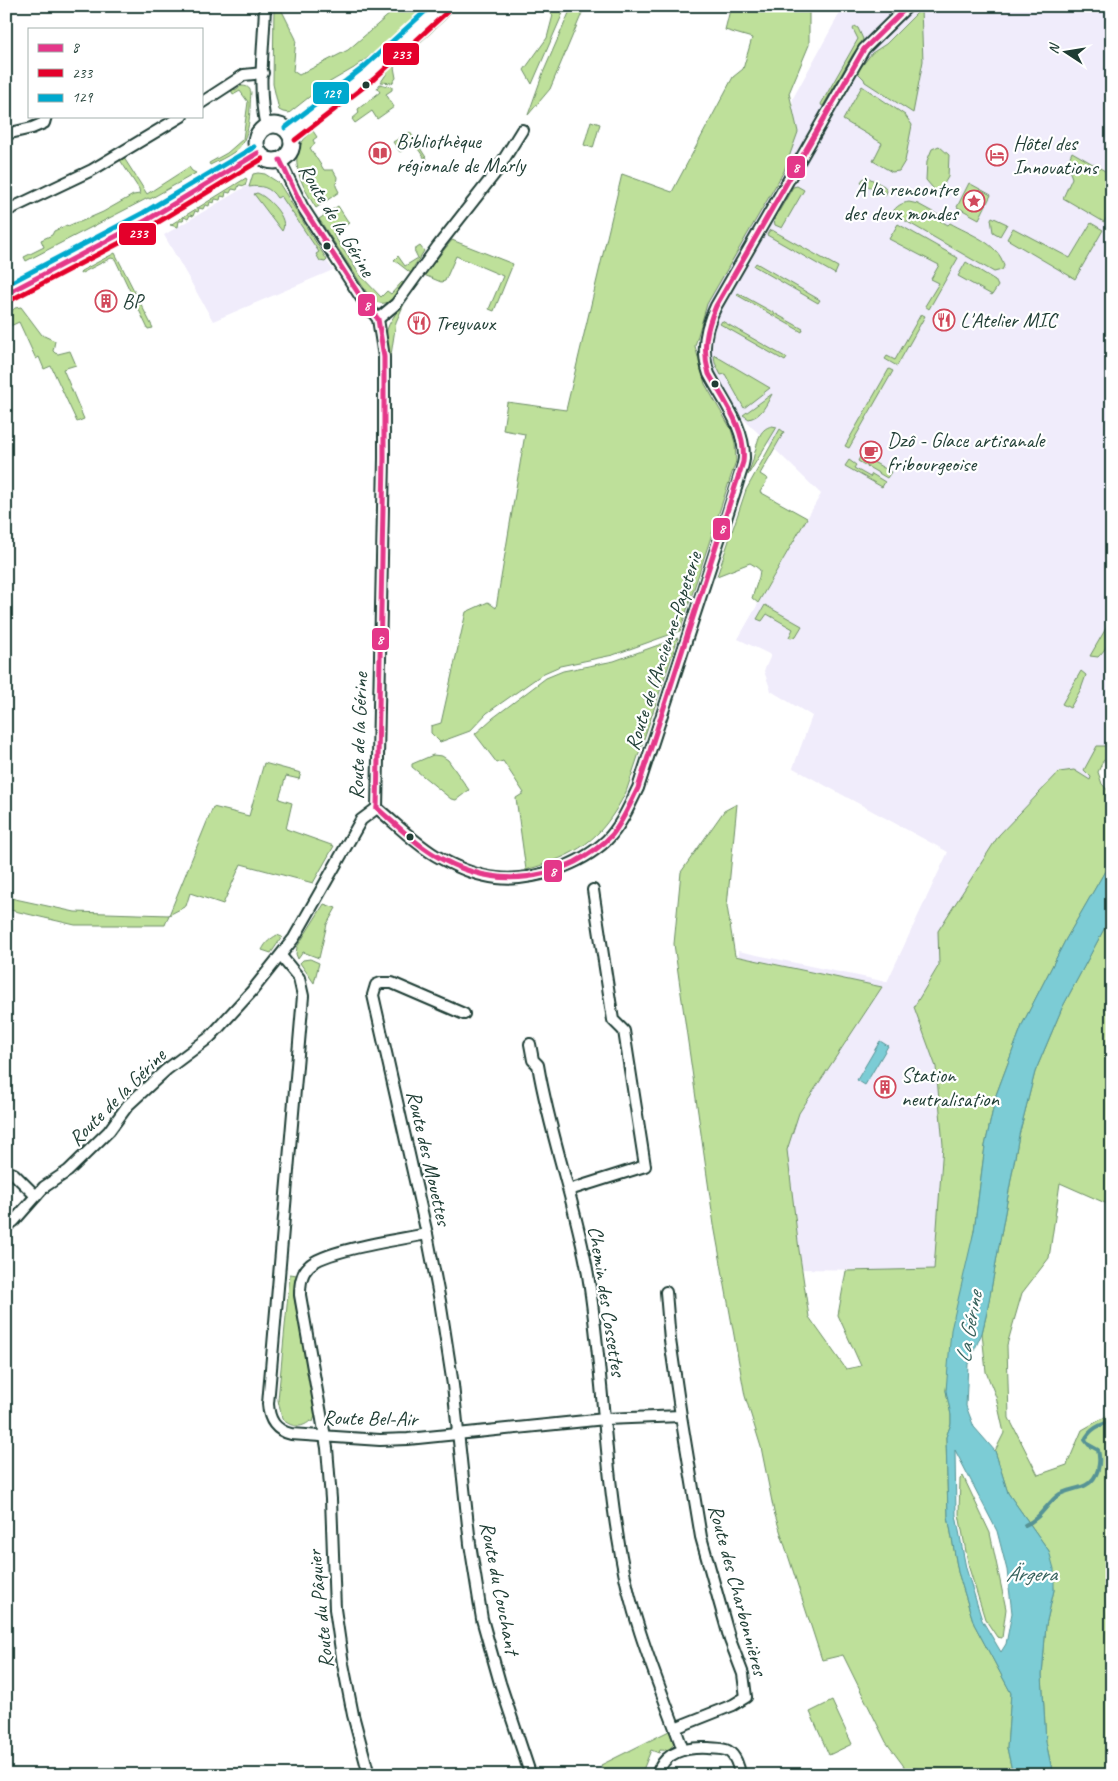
<svg xmlns="http://www.w3.org/2000/svg" width="1118" height="1781" font-family="Caveat,sans-serif">
  <style>
    .built { fill: #f0ecfb }
    .green { fill: #bee09a; stroke: #6e8e67 }
    .water { fill: #7cccd5; stroke: #579395; fill-rule: evenodd }
    .lines { fill: none; stroke-linecap: round; stroke-linejoin: round }
    .stream { stroke: #579395; stroke-width: 4 }
    .minor-casing { stroke: #1f3d34; stroke-width: 14 }
    .secondary-casing { stroke: #1f3d34; stroke-width: 19 }
    .minor { stroke: #fff; stroke-width: 10 }
    .secondary { stroke: #fff; stroke-width: 15 }
    .bus-1-casing { stroke: #fff; stroke-width: 9 }
    .bus-2-casing { stroke: #fff; stroke-width: 9 }
    .bus-3-casing { stroke: #fff; stroke-width: 9 }
    .bus-1 { stroke: #e43789; stroke-width: 5 }
    .bus-2 { stroke: #e4002b; stroke-width: 5 }
    .bus-3 { stroke: #00a9ce; stroke-width: 5 }
    .bus-dot { fill: #1f3d34; stroke: #fff; stroke-width: 2 }
    .labels { text-anchor: middle; stroke-width: 4.5; stroke-linejoin: round; paint-order: stroke }
    .poi-label { font-size: 21px; fill: #1f3d34; stroke: #fff; text-anchor: start }
    .street-label { font-size: 21px; fill: #1f3d34; stroke: #fff }
    .water-label { font-size: 22px; font-style: italic; fill: #36615c; stroke: #fff }
    .line-badge { stroke: #fff; stroke-width: 2 }
    .badge-label { font-size: 14px; text-anchor: middle; font-weight: bold; fill: #fff }
  </style>
  <rect width="100%" height="100%" fill="#fff"/>
  <filter id="ink" filterUnits="userSpaceOnUse"><feTurbulence type="fractalNoise" baseFrequency=".02" numOctaves="2"/><feDisplacementMap in="SourceGraphic" scale="10" xChannelSelector="R" yChannelSelector="G"/><feConvolveMatrix kernelMatrix="1 2 1 2 8 2 1 2 1" color-interpolation-filters="sRGB"/></filter>
  <g filter="url(#ink)">
    <g class="built">
      <path d="M 837,6 L 1112,6 L 1112,746 L 1084,770 L 1091,778 L 1008,928 L 936,1271 L 799,1269 L 760,1075 L 738,951 L 887,982 L 948,852 L 793,768 L 812,716 L 771,691 L 764,671 L 771,655 L 738,639 L 821,494 L 695,372 L 704,303 L 788,158 L 793,98 L 842,9 Z"/>
      <path d="M 262,177 L 272,181 L 333,270 L 213,321 L 164,235 Z"/>
    </g>
    <g class="green">
      <path d="M 274,6 L 280,7 L 296,39 L 293,71 L 299,75 L 348,50 L 399,6 L 428,6 L 382,47 L 354,68 L 323,86 L 289,113 L 283,112 L 279,110 L 273,84 Z"/>
      <path d="M 451,6 L 454,6 L 449,12 L 451,14 L 394,67 L 396,78 L 392,83 L 381,82 L 387,73 L 385,71 L 386,68 Z"/>
      <path d="M 549,6 L 566,6 L 532,84 L 524,70 L 547,38 L 553,15 L 546,10 Z"/>
      <path d="M 572,6 L 585,6 L 550,89 L 528,115 L 543,73 Z"/>
      <path d="M 731,6 L 809,6 L 809,45 L 789,93 L 798,132 L 784,171 L 707,304 L 695,346 L 705,384 L 731,429 L 735,443 L 736,461 L 680,631 L 613,655 L 560,666 L 544,673 L 487,713 L 470,731 L 440,742 L 431,733 L 431,726 L 441,723 L 466,612 L 488,602 L 496,608 L 525,434 L 503,430 L 507,402 L 566,410 L 622,174 L 672,192 L 733,77 L 743,69 L 752,38 L 725,30 Z"/>
      <path d="M 921,9 L 923,61 L 913,113 L 865,82 L 864,79 L 857,72 L 872,53 L 886,44 Z"/>
      <path d="M 855,26 L 858,28 L 863,39 L 861,44 L 853,54 L 823,106 L 822,106 L 821,104 L 858,39 L 853,29 Z"/>
      <path d="M 380,84 L 392,87 L 392,90 L 386,94 L 394,107 L 377,119 L 372,111 L 355,123 L 352,119 L 359,113 L 358,109 L 380,92 L 377,88 Z"/>
      <path d="M 241,86 C 247,86 249,87 251,92 C 249,112 252,139 234,152 C 227,157 218,161 210,165 L 209,163 L 227,153 L 243,139 L 248,102 L 240,91 L 233,95 L 231,89 L 233,88 L 235,90 Z"/>
      <path d="M 862,86 L 905,115 L 912,125 L 905,161 L 899,171 L 892,172 L 873,161 L 882,143 L 843,120 Z"/>
      <path d="M 591,121 L 600,124 L 593,148 L 584,145 Z"/>
      <path d="M 313,131 L 317,137 L 313,140 L 315,144 L 310,148 L 324,170 L 333,170 L 337,177 L 336,186 L 339,192 L 316,208 C 301,184 283,153 313,131 Z"/>
      <path d="M 410,132 L 427,159 L 425,159 L 416,146 L 408,146 L 400,152 L 393,142 Z"/>
      <path d="M 939,146 L 949,155 L 948,177 L 938,194 L 926,180 L 927,161 L 932,149 Z"/>
      <path d="M 1072,152 L 1112,175 L 1112,209 L 1104,222 L 1063,198 L 1072,178 L 1067,164 Z"/>
      <path d="M 124,158 L 147,194 L 189,167 L 192,171 L 196,173 L 150,199 L 148,198 L 26,261 L 24,257 L 44,247 L 41,240 L 52,235 L 54,231 L 67,225 L 68,226 L 77,222 L 80,222 L 103,212 L 133,195 L 140,194 L 139,189 L 120,160 Z"/>
      <path d="M 258,173 L 265,174 L 279,183 L 327,260 L 325,262 L 320,261 L 316,254 L 319,252 L 281,196 L 277,198 C 270,187 261,185 249,187 L 253,174 Z"/>
      <path d="M 867,177 L 884,186 L 887,191 L 885,196 L 861,182 L 863,179 Z"/>
      <path d="M 246,178 L 247,180 L 245,186 L 239,185 L 237,190 L 232,189 L 230,193 L 226,192 L 225,197 L 221,196 L 220,200 L 215,199 L 214,203 L 210,202 L 209,206 L 205,205 L 203,209 L 199,208 L 198,212 L 195,211 L 193,216 L 190,215 L 188,219 L 184,217 L 183,221 L 179,221 L 178,227 L 170,225 Z"/>
      <path d="M 969,183 L 991,195 L 979,219 L 957,207 Z"/>
      <path d="M 797,186 L 804,190 L 782,228 L 775,225 L 774,220 L 793,187 Z"/>
      <path d="M 257,193 C 268,197 290,219 282,231 L 254,194 Z"/>
      <path d="M 909,202 L 918,204 L 940,216 L 939,220 L 948,225 L 950,223 C 969,234 999,243 1004,266 L 1002,270 L 994,272 L 892,213 C 896,206 902,203 909,202 Z"/>
      <path d="M 338,206 L 349,223 L 333,234 L 360,275 L 381,297 L 387,291 L 391,294 L 402,282 L 406,284 C 394,292 391,312 371,299 L 319,219 Z"/>
      <path d="M 992,217 L 1007,224 L 1000,236 L 993,232 L 991,219 Z"/>
      <path d="M 1091,223 L 1103,230 L 1075,279 L 1007,239 L 1013,228 L 1070,258 Z"/>
      <path d="M 898,224 L 958,258 L 929,309 L 925,306 L 939,283 L 931,279 L 939,265 L 889,239 Z"/>
      <path d="M 772,230 L 838,267 L 835,274 L 767,235 L 769,231 Z"/>
      <path d="M 452,240 L 513,264 L 494,311 L 489,309 L 503,276 L 456,256 L 445,281 L 441,282 L 424,275 Z"/>
      <path d="M 420,246 L 424,251 L 413,268 L 414,271 L 412,274 L 394,260 L 398,256 L 405,266 L 418,258 L 414,250 Z"/>
      <path d="M 115,253 L 153,328 L 148,329 L 115,259 L 111,258 L 80,274 L 81,271 Z"/>
      <path d="M 966,262 L 995,280 L 998,286 L 992,295 L 958,276 Z"/>
      <path d="M 756,263 L 820,300 L 818,303 L 754,266 Z"/>
      <path d="M 738,293 L 803,329 L 802,332 L 737,295 Z"/>
      <path d="M 402,303 L 404,304 L 396,322 L 391,355 L 389,355 C 383,325 388,328 402,303 Z"/>
      <path d="M 21,307 L 42,335 L 55,341 L 53,351 L 55,353 L 58,354 L 70,351 L 76,365 L 63,369 L 84,419 L 77,422 L 51,366 L 44,369 L 39,357 L 36,359 L 19,322 L 6,328 L 6,316 L 15,308 Z"/>
      <path d="M 921,314 L 925,316 L 897,366 L 885,359 L 887,356 L 895,360 Z"/>
      <path d="M 722,321 L 787,358 L 785,361 L 720,324 Z"/>
      <path d="M 714,355 L 770,388 L 744,408 L 725,374 L 721,375 L 715,363 Z"/>
      <path d="M 889,369 L 893,371 L 849,448 L 845,446 Z"/>
      <path d="M 772,394 C 766,405 762,416 749,419 L 743,415 Z"/>
      <path d="M 772,426 L 777,427 L 748,475 C 750,468 753,462 754,455 C 758,443 758,429 772,426 Z"/>
      <path d="M 780,429 L 784,432 L 760,474 L 768,479 L 760,492 L 807,518 L 758,603 L 752,598 L 759,577 L 760,570 L 755,566 L 750,563 L 717,576 L 746,490 Z"/>
      <path d="M 861,455 L 891,472 L 887,478 L 858,461 Z"/>
      <path d="M 849,460 L 856,465 L 854,468 L 870,477 L 872,474 L 885,482 L 882,487 L 845,466 Z"/>
      <path d="M 765,605 L 802,626 L 796,636 L 791,638 L 789,637 L 793,629 L 767,614 L 762,621 L 757,619 Z"/>
      <path d="M 1112,618 C 1112,635 1111,644 1098,657 L 1090,656 Z"/>
      <path d="M 678,638 L 626,792 C 601,841 577,855 526,870 L 516,798 L 524,793 L 503,761 L 497,763 L 475,734 L 493,718 L 546,678 L 563,671 L 614,661 Z"/>
      <path d="M 1081,671 L 1086,675 L 1081,689 L 1070,708 L 1062,704 Z"/>
      <path d="M 1097,746 L 1112,746 L 1112,756 L 1103,761 L 1098,772 L 1102,784 L 1112,795 L 1112,859 L 1066,939 L 1023,1023 L 996,1095 L 985,1146 L 974,1231 L 946,1390 L 951,1415 L 951,1424 L 946,1437 L 948,1516 L 958,1572 L 974,1624 L 1011,1693 L 1007,1748 L 1013,1775 L 908,1775 L 903,1765 L 886,1742 L 843,1655 L 822,1660 L 774,1512 L 761,1447 L 745,1396 L 714,1225 L 674,944 L 681,872 L 724,811 L 737,804 L 727,906 L 735,956 L 882,987 L 799,1113 L 787,1150 L 799,1250 L 809,1317 L 846,1369 L 861,1366 L 838,1315 L 846,1271 L 934,1269 L 943,1145 L 936,1067 L 914,1007 L 939,965 L 938,931 L 999,835 L 1059,772 L 1074,770 L 1090,780 L 1091,777 L 1084,770 Z"/>
      <path d="M 433,755 L 442,756 L 448,760 L 469,790 L 456,800 L 451,799 L 412,767 L 412,764 Z"/>
      <path d="M 264,763 L 301,773 L 299,779 L 286,776 L 279,799 L 292,803 L 286,829 L 334,846 L 313,883 L 241,864 L 223,904 L 190,893 L 186,906 L 169,915 L 165,925 L 75,925 L 6,909 L 6,897 L 75,912 L 169,915 L 213,807 L 249,816 Z"/>
      <path d="M 324,904 L 336,908 L 327,924 L 319,958 L 303,952 L 298,959 L 296,954 L 297,947 Z"/>
      <path d="M 1112,914 L 1112,1206 L 1060,1183 L 1049,1258 L 1022,1293 L 1007,1345 L 1009,1418 L 1038,1475 L 1067,1465 L 1082,1430 L 1112,1413 L 1112,1775 L 1053,1775 L 1046,1742 L 1042,1675 L 1046,1625 L 1054,1590 L 1049,1551 L 1008,1493 L 995,1451 L 1004,1433 L 996,1397 L 986,1372 L 982,1333 L 987,1312 L 1019,1135 L 1035,1072 L 1062,1008 Z"/>
      <path d="M 277,935 L 282,937 L 271,953 L 262,950 C 266,942 270,939 277,935 Z"/>
      <path d="M 310,959 L 319,963 L 314,983 L 300,963 L 303,960 Z"/>
      <path d="M 290,1274 L 297,1275 L 294,1290 L 294,1297 L 316,1413 L 313,1422 L 310,1421 C 301,1429 291,1427 282,1419 L 278,1400 Z"/>
      <path d="M 963,1476 L 990,1533 L 1006,1609 L 1002,1638 L 997,1637 L 985,1619 L 969,1568 L 959,1514 L 960,1479 Z"/>
      <path d="M 832,1701 L 852,1744 L 829,1755 L 810,1712 Z"/>
      <path d="M 669,1731 L 674,1744 C 670,1749 667,1751 660,1750 L 659,1753 L 651,1750 L 641,1775 L 604,1775 L 601,1765 Z"/>
    </g>
    <g class="water">
      <path d="M 1112,859 L 1112,914 L 1062,1008 L 1035,1072 L 1019,1135 L 987,1312 L 982,1333 L 968,1364 L 966,1406 L 974,1427 L 995,1451 L 1008,1493 L 1049,1551 L 1054,1569 L 1054,1590 L 1046,1625 L 1042,1675 L 1046,1742 L 1053,1775 L 1013,1775 L 1007,1748 L 1011,1693 L 974,1624 L 958,1572 L 948,1516 L 946,1437 L 951,1424 L 951,1415 L 946,1391 L 951,1330 L 974,1231 L 985,1146 L 996,1095 L 1023,1023 L 1066,939 ZM 955,1450 L 997,1531 L 1007,1570 L 1012,1613 L 1006,1644 L 1001,1652 L 982,1620 L 966,1568 L 956,1515 Z"/>
      <path d="M 880,1041 L 888,1046 L 865,1085 L 857,1080 Z"/>
    </g>
    <g class="lines">
      <path class="stream" d="M 1025,1525 C 1039,1520 1046,1505 1057,1496 C 1066,1489 1077,1490 1086,1485 C 1099,1478 1101,1462 1098,1450 L 1089,1445 L 1085,1440 C 1089,1430 1101,1423 1112,1422"/>
      <g class="minor-casing">
        <g id="minor">
          <path d="M 265,6 C 264,44 257,90 266,126"/>
          <path d="M 201,103 L 244,75 L 263,73"/>
          <path d="M 6,134 L 32,128 L 44,123 L 46,116"/>
          <path d="M 280,160 L 302,206 L 362,299 L 378,319 L 384,357 L 384,458 L 377,808"/>
          <path d="M 6,211 L 92,170 L 182,116"/>
          <path d="M 378,319 L 396,304 L 438,246 L 496,172 L 522,130"/>
          <path d="M 377,808 C 395,823 420,848 440,858 C 458,868 477,876 497,878 C 532,882 581,865 607,840 C 621,826 629,806 638,788 L 737,485 C 739,477 743,468 744,459 C 745,427 723,401 709,374 C 701,351 705,328 716,306 L 864,49 L 908,6"/>
          <path d="M 281,956 L 299,978 L 303,996 L 268,1404 C 269,1420 275,1430 291,1434 L 380,1440 L 408,1439 L 605,1419 L 681,1416"/>
          <path d="M 464,1014 L 392,983 L 381,983 L 376,985 L 373,995 L 427,1234 L 440,1301 L 453,1385 L 470,1544 L 482,1619 L 500,1683 L 530,1773"/>
          <path d="M 530,1044 L 533,1060 L 538,1065 C 550,1136 576,1204 588,1275 C 603,1368 604,1463 621,1556 C 632,1623 660,1686 683,1750"/>
          <path d="M 6,1171 L 14,1174 L 36,1196"/>
          <path d="M 569,1190 L 645,1166 L 624,1031 L 613,1020 L 593,890"/>
          <path d="M 6,1227 L 14,1221 L 44,1187 L 68,1171 L 109,1131 L 128,1105 L 166,1070 L 210,1037 L 252,991 L 294,938 L 361,820 L 377,808"/>
          <path d="M 666,1292 L 670,1340 L 681,1416 L 701,1537 L 730,1640 L 743,1674 L 746,1697 L 733,1705 L 675,1728"/>
          <path d="M 369,1775 L 353,1715 L 343,1664 L 335,1609 L 331,1499 L 327,1448 L 300,1295 C 300,1284 301,1274 309,1266 C 324,1250 403,1239 427,1234"/>
          <path d="M 657,1775 C 664,1751 686,1747 708,1748 C 714,1749 722,1748 728,1751 C 735,1755 739,1766 740,1775"/>
        </g>
      </g>
      <g class="secondary-casing">
        <g id="secondary">
          <circle cx="274" cy="143" r="18"/>
          <path d="M 290,134 L 369,73 L 442,6"/>
          <path d="M 6,294 L 147,220 L 258,153"/>
        </g>
      </g>
      <use href="#minor" class="minor"/>
      <use href="#secondary" class="secondary"/>
      <g class="bus-1-casing">
        <g id="bus-1">
          <path d="M 280,160 L 302,206 L 362,299 L 378,319 L 384,357 L 384,458 L 377,808"/>
          <path d="M 6,294 L 147,220 L 258,153"/>
          <path d="M 377,808 C 395,824 413,842 433,854 C 479,882 526,886 575,862 C 588,855 602,846 612,835 C 623,821 630,804 638,788 L 743,462 C 747,430 724,401 709,374 C 702,350 706,329 716,306 L 864,49 L 908,6"/>
        </g>
      </g>
      <g class="bus-2-casing">
        <g id="bus-2">
          <path d="M 295,140 L 374,79 L 447,12"/>
          <path d="M 9,301 L 150,227 L 262,159"/>
        </g>
      </g>
      <g class="bus-3-casing">
        <g id="bus-3">
          <path d="M 285,128 L 364,67 L 431,6"/>
          <path d="M 6,285 L 143,213 L 254,147"/>
        </g>
      </g>
      <use href="#bus-1" class="bus-1"/>
      <use href="#bus-2" class="bus-2"/>
      <use href="#bus-3" class="bus-3"/>
    </g>
  </g>
  <defs>
    <g id="library-ring" transform="scale(1.125)"><circle r="9.5" fill="#fff" stroke="#d1495b" stroke-width="1.5"/><path d="M-6-4Q-3-5.5-.7-3.5V5Q-3 3-6 4ZM6-4Q3-5.5 .7-3.5V5Q3 3 6 4Z" fill="#d1495b"/></g>
    <g id="hotel-ring" transform="scale(1.125)"><circle r="9.5" fill="#fff" stroke="#d1495b" stroke-width="1.5"/><path d="M-6-4.5h1.5V1H6V5H4.5V3h-9V5H-6ZM-4 0a1.8 1.8 0 1 1 3.6 0ZM.5 0V-2.5h3Q6-2.5 6 0Z" fill="#d1495b"/></g>
    <g id="sight-ring" transform="scale(1.125)"><circle r="9.5" fill="#fff" stroke="#d1495b" stroke-width="1.5"/><path d="M0-6L1.8-2.2L6-1.7L2.9 1.2L3.7 5.4L0 3.3L-3.7 5.4L-2.9 1.2L-6-1.7L-1.8-2.2Z" fill="#d1495b"/></g>
    <g id="building-ring" transform="scale(1.125)"><circle r="9.5" fill="#fff" stroke="#d1495b" stroke-width="1.5"/><path d="M-4-6H4V6H1V3H-1V6H-4ZM-2.5-4.3h1.7v1.8h-1.7ZM.8-4.3h1.7v1.8H.8ZM-2.5-1h1.7V.8h-1.7ZM.8-1h1.7V.8H.8Z" fill="#d1495b"/></g>
    <g id="restaurant-ring" transform="scale(1.125)"><circle r="9.5" fill="#fff" stroke="#d1495b" stroke-width="1.5"/><path d="M-5-6h1v4h1v-4h1v4h1v-4h1v5L-1.5 .5V6h-2V.5L-5-1ZM5-6V6H3V1.5H1.5Q1.5-4 5-6Z" fill="#d1495b"/></g>
    <g id="cafe-ring" transform="scale(1.125)"><circle r="9.5" fill="#fff" stroke="#d1495b" stroke-width="1.5"/><path d="M-5.5-4.5H6V0H3Q3 3.5 0 3.5H-2.5Q-5.5 3.5-5.5 0ZM3-3.2v2h1.7v-2ZM-6 4.5H4V6H-6Z" fill="#d1495b"/></g>
  </defs>
  <g fill-rule="evenodd">
    <use href="#library-ring" x="380" y="153"/>
    <use href="#hotel-ring" x="997" y="155"/>
    <use href="#sight-ring" x="974" y="201"/>
    <use href="#building-ring" x="106" y="301"/>
    <use href="#restaurant-ring" x="944" y="320"/>
    <use href="#restaurant-ring" x="419" y="323"/>
    <use href="#cafe-ring" x="871" y="452"/>
    <use href="#building-ring" x="885" y="1087"/>
  </g>
  <g class="bus-dot">
    <circle cx="366" cy="85" r="4.5"/>
    <circle cx="327" cy="246" r="4.5"/>
    <circle cx="715" cy="384" r="4.5"/>
    <circle cx="410" cy="837" r="4.5"/>
  </g>
  <g class="labels">
    <g class="poi-label">
      <text x="396" y="148">Bibliothèque<tspan x="396" dy="24">régionale de Marly</tspan></text>
      <text x="1013" y="150">Hôtel des<tspan x="1013" dy="24">Innovations</tspan></text>
      <text x="958" y="196" text-anchor="end">À la rencontre<tspan x="958" dy="24">des deux mondes</tspan></text>
      <text x="122" y="308">BP</text>
      <text x="960" y="327">L'Atelier MIC</text>
      <text x="435" y="330">Treyvaux</text>
      <text x="887" y="447">Dzô - Glace artisanale<tspan x="887" dy="24">fribourgeoise</tspan></text>
      <text x="901" y="1082">Station<tspan x="901" dy="24">neutralisation</tspan></text>
    </g>
    <g class="street-label">
      <text transform="translate(337 220) rotate(59)" y="7">Route de la Gérine</text>
      <text transform="translate(663 651) rotate(-72)" y="7">Route de l'Ancienne-Papeterie</text>
      <text transform="translate(358 736) rotate(-88)" y="7">Route de la Gérine</text>
      <text transform="translate(117 1097) rotate(-45)" y="7">Route de la Gérine</text>
      <text transform="translate(429 1158) rotate(77)" y="7">Route des Mouettes</text>
      <text transform="translate(607 1301) rotate(81)" y="7">Chemin des Cossettes</text>
      <text transform="translate(370 1418) rotate(1)" y="7">Route Bel-Air</text>
      <text transform="translate(500 1588) rotate(79)" y="7">Route du Couchant</text>
      <text transform="translate(738 1590) rotate(75)" y="7">Route des Charbonnières</text>
      <text transform="translate(320 1609) rotate(-96)" y="7">Route du Pâquier</text>
    </g>
    <g class="water-label">
      <text transform="translate(968 1327) rotate(-80)" y="8">La Gérine</text>
      <text x="1031" y="1581">Ärgera</text>
    </g>
  </g>
  <g class="line-badge">
    <rect x="382" y="42" width="38" height="24" rx="5" fill="#e4002b"/>
    <rect x="312" y="81" width="38" height="24" rx="5" fill="#00a9ce"/>
    <rect x="786" y="155" width="20" height="24" rx="5" fill="#e43789"/>
    <rect x="118" y="222" width="39" height="24" rx="5" fill="#e4002b"/>
    <rect x="357" y="293" width="19" height="24" rx="5" fill="#e43789"/>
    <rect x="712" y="517" width="19" height="24" rx="5" fill="#e43789"/>
    <rect x="371" y="627" width="19" height="24" rx="5" fill="#e43789"/>
    <rect x="543" y="859" width="20" height="24" rx="5" fill="#e43789"/>
  </g>
  <g class="badge-label">
    <text x="401" y="59">233</text>
    <text x="331" y="98">129</text>
    <text x="796" y="172">8</text>
    <text x="138" y="238">233</text>
    <text x="367" y="310">8</text>
    <text x="722" y="533">8</text>
    <text x="380" y="644">8</text>
    <text x="553" y="876">8</text>
  </g>
  <rect width="1118" height="1781" fill="none" stroke="#fff" stroke-width="25"/>
  <rect x="12" y="12" width="1093" height="1756" fill="none" stroke="#1f3d34" stroke-width="2" filter="url(#ink)"/>
  <rect x="28" y="28" width="175" height="90" fill="#ffffff" stroke="#a5b1ae"/>
  <rect x="38" y="44" width="25" height="8" fill="#e43789" stroke="#a5b1ae"/>
  <text x="72" y="52" font-size="15" fill="#1f3d34">8</text>
  <rect x="38" y="69" width="25" height="8" fill="#e4002b" stroke="#a5b1ae"/>
  <text x="72" y="78" font-size="15" fill="#1f3d34">233</text>
  <rect x="38" y="94" width="25" height="8" fill="#00a9ce" stroke="#a5b1ae"/>
  <text x="72" y="102" font-size="15" fill="#1f3d34">129</text>
  <g transform="translate(1066 52) rotate(282)" stroke="#ffffff" stroke-width="4" paint-order="stroke">
  <path d="M0-4L9 19L0 12L-9 19Z" fill="#1f3d34"/>
  <text y="-8" font-size="14" font-weight="bold" text-anchor="middle" fill="#1f3d34">N</text>
  </g>
</svg>
